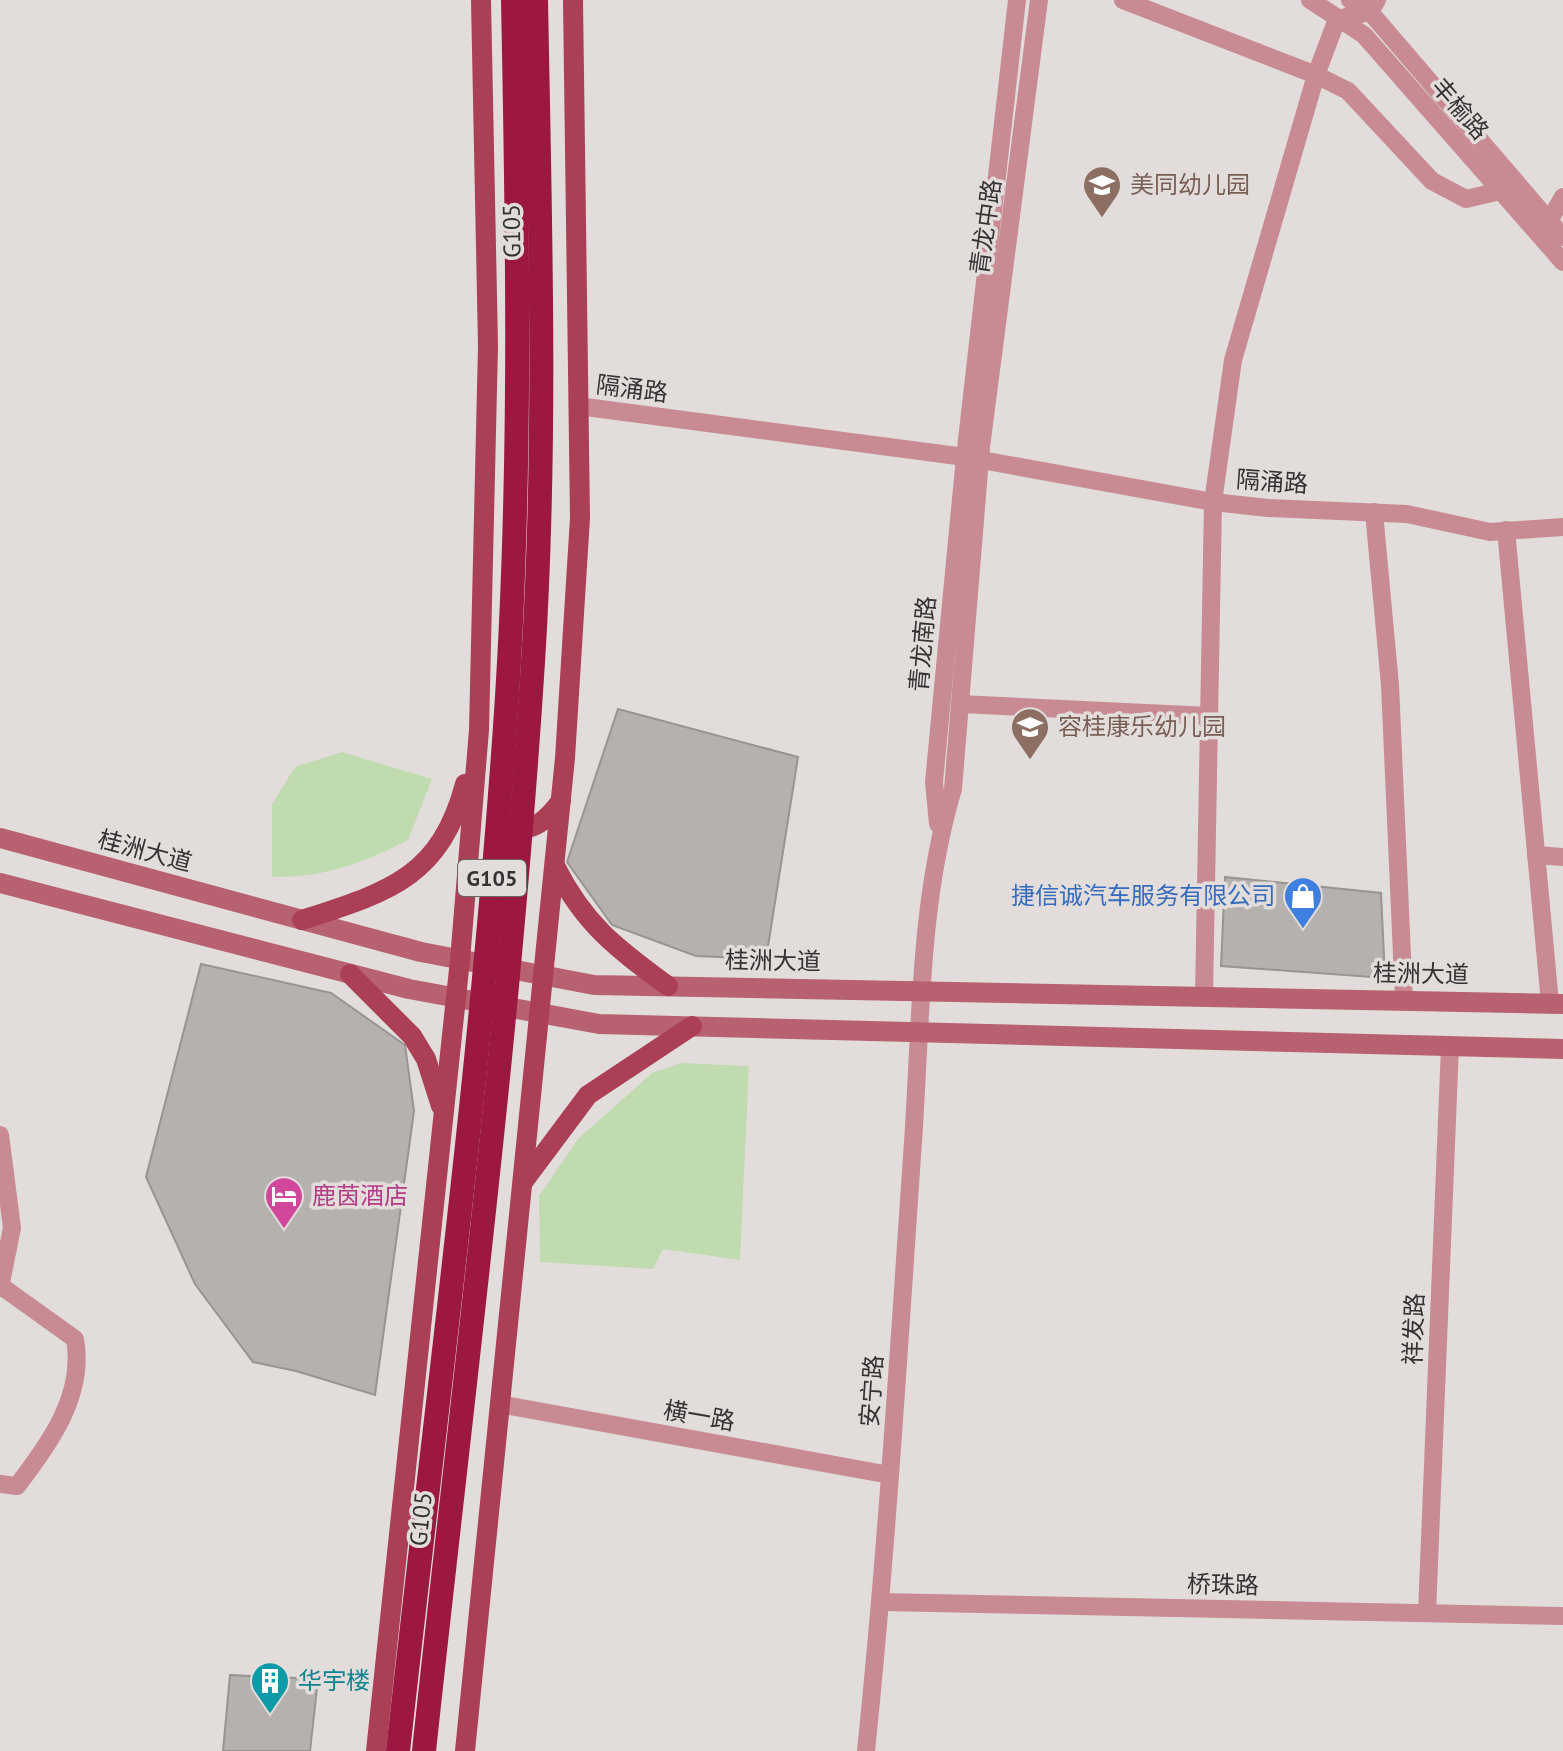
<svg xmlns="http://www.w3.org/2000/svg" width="1563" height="1751" font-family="'PT Sans','Noto Sans SC',sans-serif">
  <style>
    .green { fill: #c1dbb0 }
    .building { fill: #b5b1af; stroke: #989492; stroke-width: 2 }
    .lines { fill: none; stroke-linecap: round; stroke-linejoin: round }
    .street { stroke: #c88b94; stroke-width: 18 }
    .secondary { stroke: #b86170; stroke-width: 20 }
    .primary { stroke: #aa3f56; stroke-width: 20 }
    .highway-bridge { stroke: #9c1840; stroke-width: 24 }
    .labels { text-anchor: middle; stroke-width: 7; stroke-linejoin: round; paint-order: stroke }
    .shield { fill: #e2dddb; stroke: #696665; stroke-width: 2 }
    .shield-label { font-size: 22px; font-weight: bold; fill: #353332 }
    .street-label { font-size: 24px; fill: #353332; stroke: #e2dddb }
    .education-label { font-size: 24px; fill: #785e54; stroke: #e2dddb; text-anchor: start }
    .shop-label { font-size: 24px; fill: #366cbe; stroke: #e2dddb; text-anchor: end }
    .hotel-label { font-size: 24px; fill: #b23c85; stroke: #e2dddb; text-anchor: start }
    .culture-label { font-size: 24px; fill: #0d838f; stroke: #e2dddb; text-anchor: start }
  </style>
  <rect width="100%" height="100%" fill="#e2dddb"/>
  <g class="green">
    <path d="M 342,752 L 432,779 L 408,840 C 363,863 323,878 272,877 L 272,804 L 295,767 Z"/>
    <path d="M 681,1063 L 749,1066 L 740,1260 L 663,1249 L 653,1269 L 540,1262 L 539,1196 L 578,1139 L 652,1073 Z"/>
  </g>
  <g class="building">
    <path d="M 618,709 L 798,757 L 766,959 L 696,956 L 612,925 L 567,862 Z"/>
    <path d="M 1225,877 L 1381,893 L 1385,978 L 1221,966 Z"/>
    <path d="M 201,964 L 331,993 L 405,1045 L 414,1111 L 375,1395 L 296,1371 L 253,1362 L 195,1284 L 146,1177 Z"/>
    <path d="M 230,1675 L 318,1679 L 310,1751 L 223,1751 Z"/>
  </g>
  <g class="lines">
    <g class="street">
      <path d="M 1123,0 L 1316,75 L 1348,91 L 1432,181 L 1466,199 L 1500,191"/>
      <path d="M 1310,0 L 1364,35 L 1563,262"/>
      <path d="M 1350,0 L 1370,12 L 1563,237"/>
      <path d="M 1549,221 L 1563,197"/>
      <path d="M 578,406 L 965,457 L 1213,502 L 1268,508 L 1407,514 L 1490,532 L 1563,527"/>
      <path d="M 1374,512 L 1390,685 L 1404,1000"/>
      <path d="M 1506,530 L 1550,1003"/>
      <path d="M 960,704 L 1209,716"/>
      <path d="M 938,824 L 934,782 L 965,457 L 1017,0"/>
      <path d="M 1536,855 L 1563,857"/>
      <path d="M 1204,995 L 1213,502 L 1233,360 L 1316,75 L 1337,19 L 1370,12 L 1377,0"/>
      <path d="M 0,1135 L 12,1228 L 0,1288"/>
      <path d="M 499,1404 L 890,1475"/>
      <path d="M 0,1484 L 17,1486 C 50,1443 85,1395 75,1339 L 1,1286"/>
      <path d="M 881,1602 L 1563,1616"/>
      <path d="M 1427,1613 L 1450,1046"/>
      <path d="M 866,1751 C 887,1548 899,1345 913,1142 C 921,1025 919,902 953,789 L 981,447 L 1039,0"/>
    </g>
    <g class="secondary">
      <path d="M 0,838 L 421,952 L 594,985 L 1563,1004"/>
      <path d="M 0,883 L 409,989 L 599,1024 L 1563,1049"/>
    </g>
    <g class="primary">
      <path d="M 509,828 C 533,833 547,820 561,801"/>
      <path d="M 555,866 C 584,924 616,948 668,986"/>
      <path d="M 302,920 C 388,892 440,878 465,784"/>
      <path d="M 350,974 L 412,1036 L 426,1059 L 441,1106"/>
      <path d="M 523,1182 L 588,1095 L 692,1026"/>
      <path d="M 376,1751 L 460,960 L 479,730 L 488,346 L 481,0"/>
      <path d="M 465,1751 L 565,758 L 580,518 L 573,0"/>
    </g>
    <g class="highway-bridge">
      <path d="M 398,1751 C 435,1415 480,1079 504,741 C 522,495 518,247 513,0"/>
      <path d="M 424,1751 C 463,1388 510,1026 533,662 C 547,442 540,220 536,0"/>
    </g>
  </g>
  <defs>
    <g id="school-pin" transform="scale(2)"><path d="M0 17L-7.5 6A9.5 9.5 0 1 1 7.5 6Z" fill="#8d6e63" stroke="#e2dddb"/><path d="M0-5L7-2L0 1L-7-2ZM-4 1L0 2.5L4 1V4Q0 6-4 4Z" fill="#fff"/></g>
    <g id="shop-pin" transform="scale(2)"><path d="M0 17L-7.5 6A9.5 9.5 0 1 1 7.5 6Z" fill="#3f7fe0" stroke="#e2dddb"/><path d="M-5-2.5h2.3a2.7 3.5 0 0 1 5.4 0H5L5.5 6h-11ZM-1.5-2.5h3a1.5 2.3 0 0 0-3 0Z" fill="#fff"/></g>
    <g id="hotel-pin" transform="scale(2)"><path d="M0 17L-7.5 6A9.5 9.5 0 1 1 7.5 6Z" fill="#d1479c" stroke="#e2dddb"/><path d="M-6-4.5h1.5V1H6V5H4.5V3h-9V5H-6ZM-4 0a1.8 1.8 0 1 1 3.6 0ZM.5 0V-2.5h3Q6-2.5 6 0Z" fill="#fff"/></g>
    <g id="building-pin" transform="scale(2)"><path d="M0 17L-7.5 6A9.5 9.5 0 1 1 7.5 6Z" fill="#0f9aa8" stroke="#e2dddb"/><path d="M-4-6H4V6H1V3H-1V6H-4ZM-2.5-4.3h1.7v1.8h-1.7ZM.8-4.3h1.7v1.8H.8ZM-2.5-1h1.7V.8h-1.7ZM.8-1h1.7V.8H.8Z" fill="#fff"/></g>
  </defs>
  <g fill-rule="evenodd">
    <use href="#school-pin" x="1102" y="185"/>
    <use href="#school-pin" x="1030" y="727"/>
    <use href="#shop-pin" x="1303" y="896"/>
    <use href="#hotel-pin" x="284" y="1196"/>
    <use href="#building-pin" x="270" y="1681"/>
  </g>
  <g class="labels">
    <rect class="shield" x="458" y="860" width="68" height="36" rx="6"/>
    <g class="shield-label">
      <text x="492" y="886">G105</text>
    </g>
    <g class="street-label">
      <text transform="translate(1460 109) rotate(49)" y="8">丰榆路</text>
      <text transform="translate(986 227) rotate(-82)" y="8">青龙中路</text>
      <text transform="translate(512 231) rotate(-91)" y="8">G105</text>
      <text transform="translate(632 389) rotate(7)" y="8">隔涌路</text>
      <text transform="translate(1272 482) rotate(4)" y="8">隔涌路</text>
      <text transform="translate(923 644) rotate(-85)" y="8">青龙南路</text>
      <text transform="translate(145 851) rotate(15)" y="8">桂洲大道</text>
      <text transform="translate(773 961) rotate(1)" y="8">桂洲大道</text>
      <text transform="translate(1421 974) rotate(1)" y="8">桂洲大道</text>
      <text transform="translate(1414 1329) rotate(-88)" y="8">祥发路</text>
      <text transform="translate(872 1391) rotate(-86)" y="8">安宁路</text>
      <text transform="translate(699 1416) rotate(10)" y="8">横一路</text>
      <text transform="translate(421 1519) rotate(-84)" y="8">G105</text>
      <text transform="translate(1223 1585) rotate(1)" y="8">桥珠路</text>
    </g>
    <g class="education-label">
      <text x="1130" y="193">美同幼儿园</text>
      <text x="1058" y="735">容桂康乐幼儿园</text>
    </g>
    <g class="shop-label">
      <text x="1275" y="904">捷信诚汽车服务有限公司</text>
    </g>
    <g class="hotel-label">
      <text x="312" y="1204">鹿茵酒店</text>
    </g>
    <g class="culture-label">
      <text x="298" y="1689">华宇楼</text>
    </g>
  </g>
</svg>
